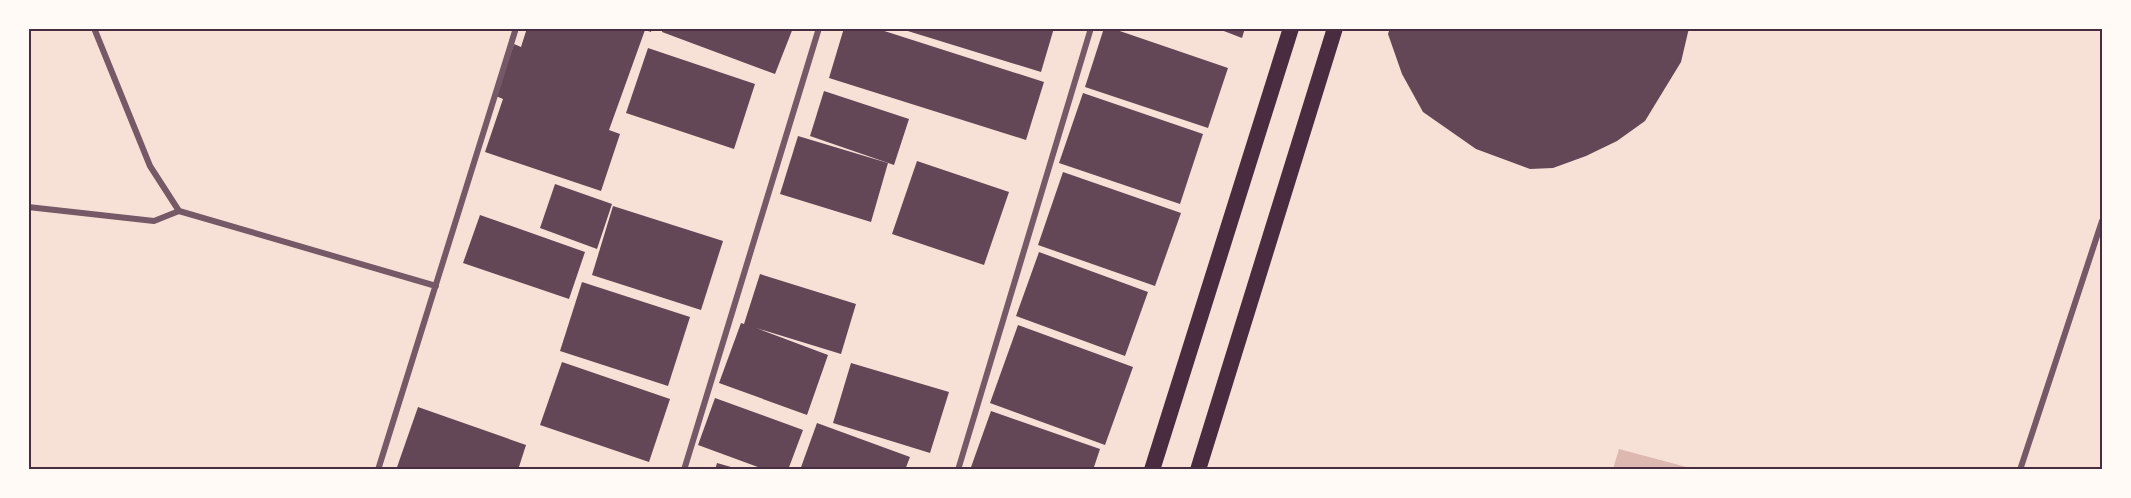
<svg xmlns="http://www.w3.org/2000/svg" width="2131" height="498" font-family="'DM Sans',sans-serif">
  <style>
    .water { fill: #dcb8b0 }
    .building { fill: #644757 }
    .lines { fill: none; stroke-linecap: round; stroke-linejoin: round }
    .minor { stroke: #755966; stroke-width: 6 }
    .trunk { stroke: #4a2c40; stroke-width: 16 }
    .neatline { fill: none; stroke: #4a2c40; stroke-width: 2 }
  </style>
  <rect width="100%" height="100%" fill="#f7e1d7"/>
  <path class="water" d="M 1619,449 L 1694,469 L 1613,469 Z"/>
  <g class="building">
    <path d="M 527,28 L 652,28 L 651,32 L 645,30 L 609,130 L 620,134 L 601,191 L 485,152 L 503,99 L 496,96 L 514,44 L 521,47 Z"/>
    <path d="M 663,28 L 793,28 L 775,74 L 662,32 Z"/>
    <path d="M 844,28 L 875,28 L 1044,82 L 1026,140 L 829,78 Z"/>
    <path d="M 898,28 L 1054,28 L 1041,72 Z"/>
    <path d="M 1104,28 L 1111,28 L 1228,68 L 1208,128 L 1085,87 Z"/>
    <path d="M 1216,28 L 1245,28 L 1242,38 Z"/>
    <path d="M 1390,28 L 1689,28 L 1681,62 L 1645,121 L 1617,141 L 1586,156 L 1553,168 L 1530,169 L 1476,149 L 1423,112 L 1402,74 L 1388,34 Z"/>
    <path d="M 648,48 L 755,84 L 734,149 L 626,113 Z"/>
    <path d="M 824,91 L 909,119 L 894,165 L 810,136 Z"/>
    <path d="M 1083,93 L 1203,134 L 1180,204 L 1059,163 Z"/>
    <path d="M 798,136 L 888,163 L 871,222 L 780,194 Z"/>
    <path d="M 917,161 L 1009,192 L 984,265 L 892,234 Z"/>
    <path d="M 1063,172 L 1181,213 L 1155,286 L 1038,245 Z"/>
    <path d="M 555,184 L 612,204 L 597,249 L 540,228 Z"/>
    <path d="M 613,206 L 723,241 L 701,310 L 592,275 Z"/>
    <path d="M 480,215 L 585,252 L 569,299 L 463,263 Z"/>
    <path d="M 1039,252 L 1148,292 L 1125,356 L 1016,316 Z"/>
    <path d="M 760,274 L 856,304 L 841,354 L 756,328 L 828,355 L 807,415 L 719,383 L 741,323 L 744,324 Z"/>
    <path d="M 582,282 L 690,317 L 668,386 L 560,351 Z"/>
    <path d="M 1018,325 L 1133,367 L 1105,445 L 990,403 Z"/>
    <path d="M 562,362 L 670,399 L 649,462 L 540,425 Z"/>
    <path d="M 851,363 L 949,392 L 930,453 L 833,423 Z"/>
    <path d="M 715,398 L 803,430 L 788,470 L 766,470 L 698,445 Z"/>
    <path d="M 418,407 L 526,445 L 518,470 L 396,470 Z"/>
    <path d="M 991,411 L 1100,449 L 1093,470 L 970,470 Z"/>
    <path d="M 817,423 L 910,457 L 905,470 L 800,470 Z"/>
    <path d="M 717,463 L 738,469 L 737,470 L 715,470 Z"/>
  </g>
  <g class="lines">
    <g class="minor">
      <path d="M 94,28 L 150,166 L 179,211 L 436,286"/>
      <path d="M 28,207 L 154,221 L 179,211"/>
      <path d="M 378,470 L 516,28"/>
      <path d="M 684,470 L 819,28"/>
      <path d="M 958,470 L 1091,28"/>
      <path d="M 2020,470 L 2102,221"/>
    </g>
    <g class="trunk">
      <path d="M 1152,470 L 1291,28"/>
      <path d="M 1198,470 L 1335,28"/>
    </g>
  </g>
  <rect width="2131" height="498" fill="none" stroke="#fffaf5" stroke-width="60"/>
  <rect x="30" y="30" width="2071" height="438" class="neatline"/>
</svg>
